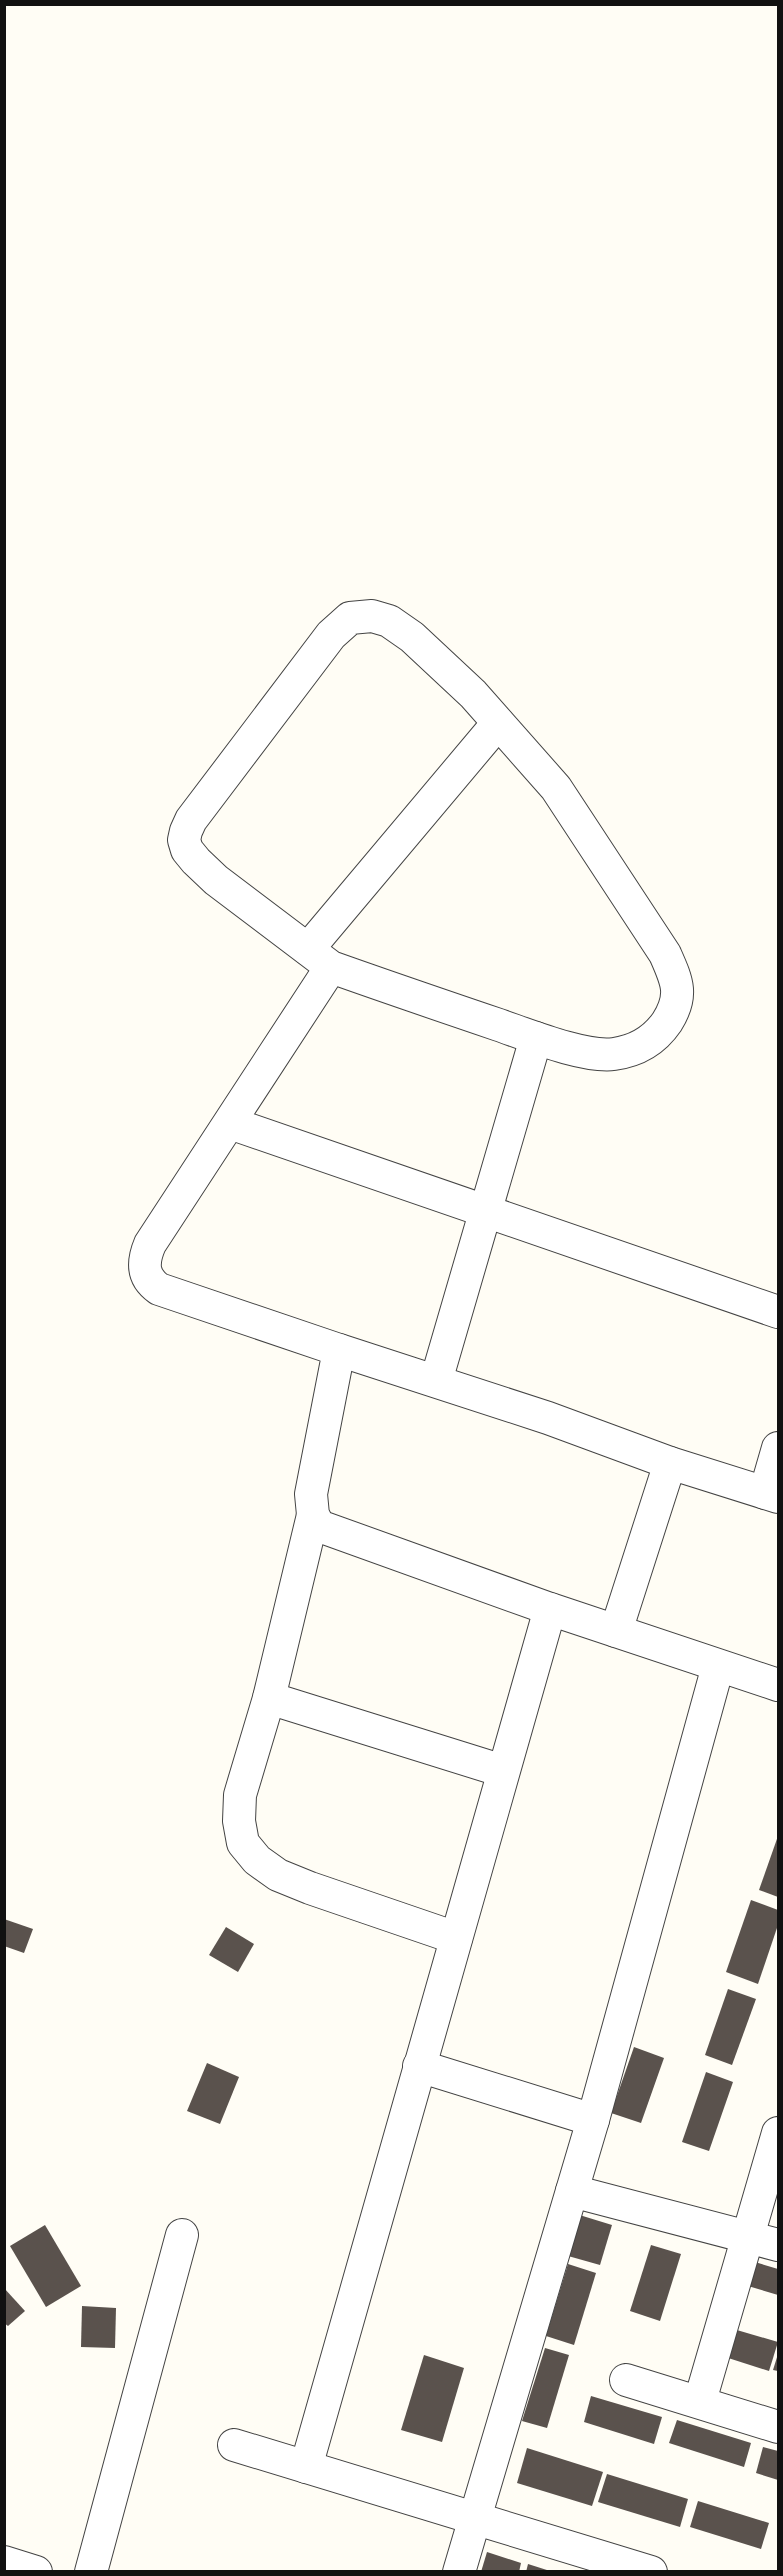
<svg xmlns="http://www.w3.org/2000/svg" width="783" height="2576" font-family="'Roboto Serif',serif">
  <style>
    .building { fill: #5a524d }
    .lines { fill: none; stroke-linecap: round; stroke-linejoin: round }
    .minor-casing { stroke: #444; stroke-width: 34 }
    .minor { stroke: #fff; stroke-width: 32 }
  </style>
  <rect width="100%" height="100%" fill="#fffdf5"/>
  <g class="building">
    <path d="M 778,1836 L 778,1897 L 759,1890 Z"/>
    <path d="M 751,1900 L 778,1910 L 778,1925 L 758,1984 L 726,1972 Z"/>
    <path d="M 4,1919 L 33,1929 L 24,1953 L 4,1946 Z"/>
    <path d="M 226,1927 L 254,1944 L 238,1972 L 209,1955 Z"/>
    <path d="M 728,1989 L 756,1999 L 732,2065 L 705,2055 Z"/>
    <path d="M 634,2047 L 664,2058 L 641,2123 L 611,2113 Z"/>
    <path d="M 207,2063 L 239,2077 L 220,2124 L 187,2111 Z"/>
    <path d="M 706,2072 L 733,2082 L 709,2151 L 682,2142 Z"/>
    <path d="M 573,2213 L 612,2225 L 600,2265 L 561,2254 Z"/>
    <path d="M 45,2225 L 81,2286 L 46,2307 L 10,2246 Z"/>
    <path d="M 651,2245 L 681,2254 L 660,2321 L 630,2311 Z"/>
    <path d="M 755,2262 L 778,2269 L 778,2295 L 748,2286 Z"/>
    <path d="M 568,2264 L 596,2273 L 574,2345 L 546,2336 Z"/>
    <path d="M 4,2288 L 25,2311 L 8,2326 L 4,2323 Z"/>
    <path d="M 82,2306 L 116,2308 L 115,2348 L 81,2347 Z"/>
    <path d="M 730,2328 L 778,2342 L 769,2371 L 722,2356 Z"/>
    <path d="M 545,2348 L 569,2355 L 547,2428 L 522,2421 Z"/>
    <path d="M 778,2354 L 778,2371 L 773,2370 Z"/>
    <path d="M 424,2355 L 464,2368 L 442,2442 L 401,2430 Z"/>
    <path d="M 591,2396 L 662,2417 L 654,2444 L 584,2422 Z"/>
    <path d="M 677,2420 L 751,2443 L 744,2467 L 669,2443 Z"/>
    <path d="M 763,2447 L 778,2451 L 778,2480 L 756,2473 Z"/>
    <path d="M 527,2448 L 603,2472 L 592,2506 L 517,2483 Z"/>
    <path d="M 607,2474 L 688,2499 L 680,2527 L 598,2502 Z"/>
    <path d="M 698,2501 L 769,2523 L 761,2549 L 690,2527 Z"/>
    <path d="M 487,2552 L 521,2563 L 519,2572 L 481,2572 Z"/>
    <path d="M 528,2564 L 550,2571 L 550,2572 L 526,2572 Z"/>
  </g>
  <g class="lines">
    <g class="minor-casing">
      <g id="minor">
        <path d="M 308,949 L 498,723"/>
        <path d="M 331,967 L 216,880 L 196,861 L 187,850 L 184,840 L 186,831 L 191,820 L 331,635 L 350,618 L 372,616 L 389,621 L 412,637 L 473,694 L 556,788 L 665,954 C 677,981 684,995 667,1022 C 654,1041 636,1051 614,1054 C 585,1058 528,1035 499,1025 C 443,1006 387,987 331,967 L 150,1244 C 142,1263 142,1277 159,1289 L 339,1350 L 311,1494 L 313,1515 L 319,1526 L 550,1609 L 778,1685"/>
        <path d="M 230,1123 L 778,1312"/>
        <path d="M 339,1350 L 548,1418 L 670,1463"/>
        <path d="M 436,1381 L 536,1038"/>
        <path d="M 765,1493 L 778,1448"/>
        <path d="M 313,1515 L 269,1698 L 240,1795 L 239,1821 L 243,1843 L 257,1860 L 278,1875 L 310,1888 L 456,1938"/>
        <path d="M 616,1631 L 670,1463 L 778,1497"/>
        <path d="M 269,1698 L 503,1771"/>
        <path d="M 419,2066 L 593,2120"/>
        <path d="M 572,2191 L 778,2245"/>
        <path d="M 626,2380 L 778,2427"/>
        <path d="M 700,2401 L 778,2133"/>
        <path d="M 234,2445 L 651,2572"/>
        <path d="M 306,2467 L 550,1609"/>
        <path d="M 4,2562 L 36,2572"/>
        <path d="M 91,2572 L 182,2235"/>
        <path d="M 459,2572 L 593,2120 L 718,1666"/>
      </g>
    </g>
    <use href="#minor" class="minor"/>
  </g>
  <rect width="783" height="2576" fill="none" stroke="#111111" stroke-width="12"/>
</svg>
